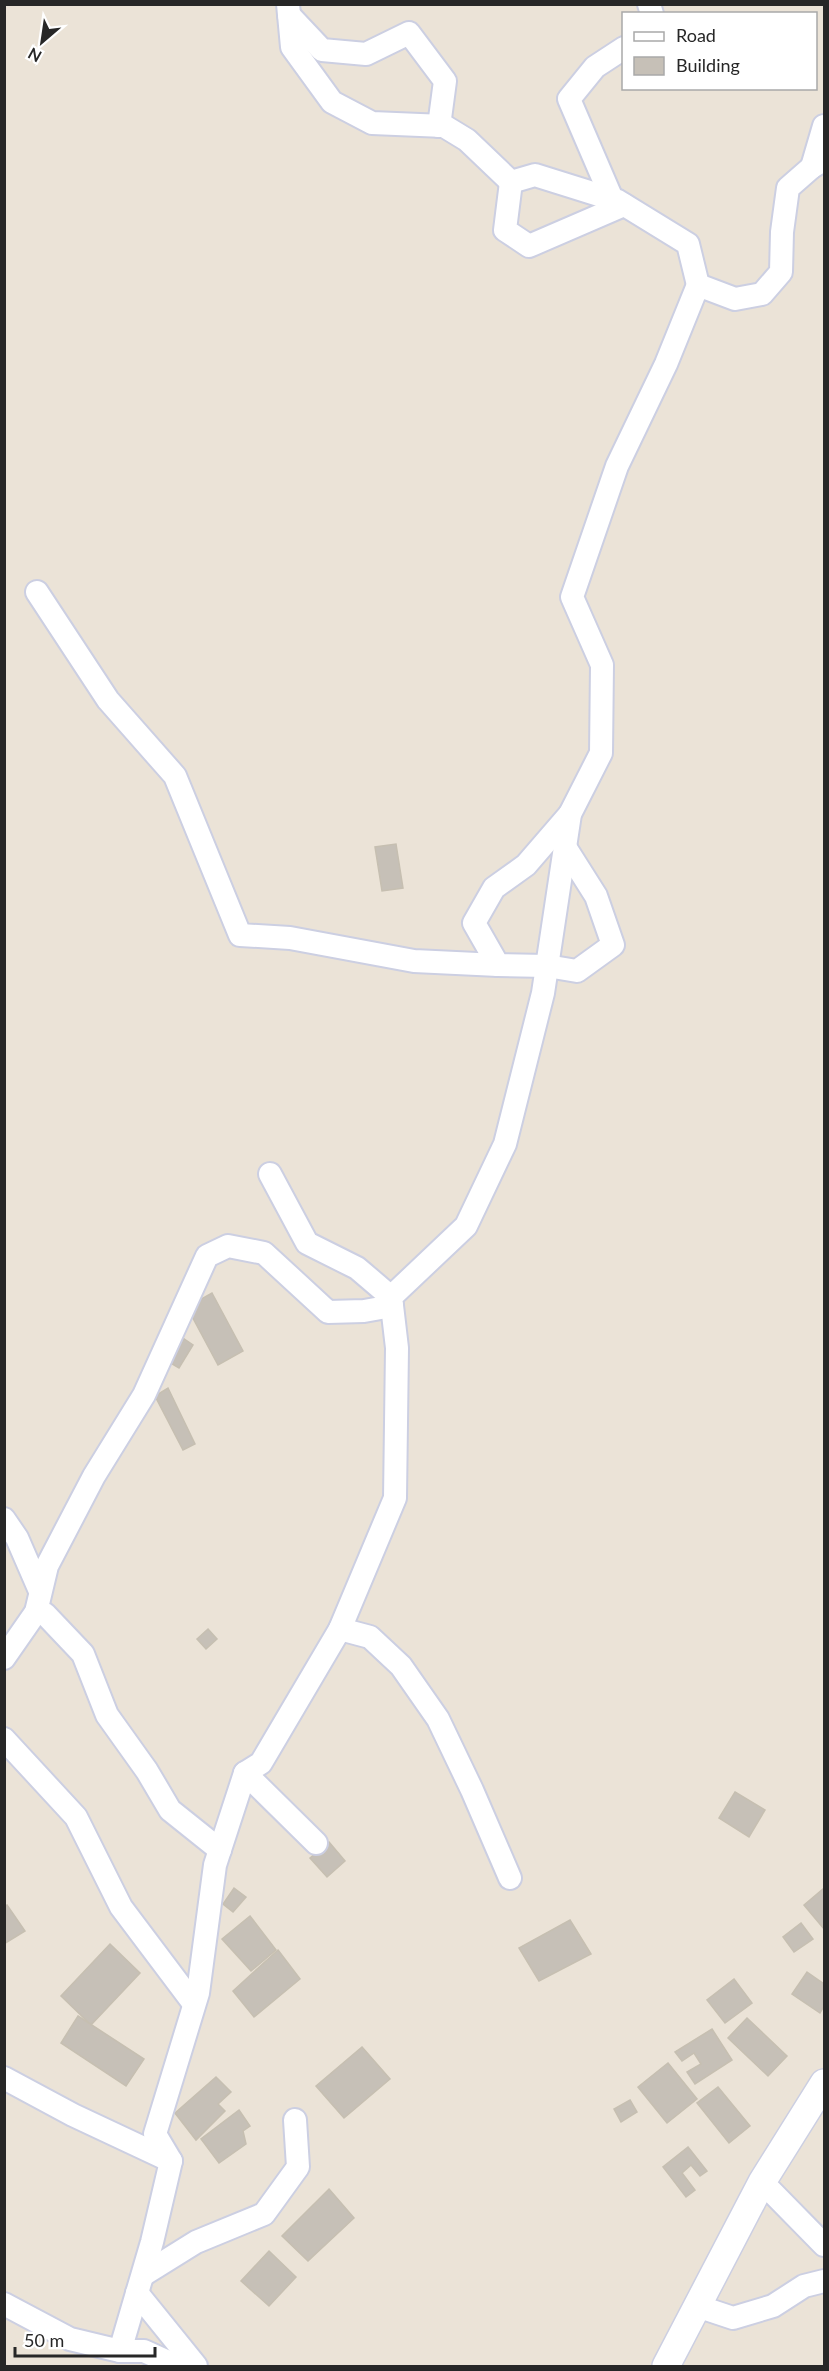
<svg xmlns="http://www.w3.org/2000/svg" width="829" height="2371" font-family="Lato,sans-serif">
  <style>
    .building { fill: #c6c0b7; stroke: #c6bfb1; stroke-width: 1.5 }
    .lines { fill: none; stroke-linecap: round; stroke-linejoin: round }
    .minor-casing { stroke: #cccfe2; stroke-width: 26 }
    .tertiary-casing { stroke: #cccfe2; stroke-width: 30 }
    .minor { stroke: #fff; stroke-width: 22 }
    .tertiary { stroke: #fff; stroke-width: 27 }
  </style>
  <rect width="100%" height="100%" fill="#ebe3d7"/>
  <g class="building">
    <path d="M 396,844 L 403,888 L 382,891 L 375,847 Z"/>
    <path d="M 212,1293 L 243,1351 L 218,1365 L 187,1307 Z"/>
    <path d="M 177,1334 L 193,1345 L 179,1368 L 162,1358 Z"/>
    <path d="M 168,1388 L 195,1444 L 183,1450 L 155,1396 Z"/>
    <path d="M 208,1629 L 217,1639 L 206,1649 L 197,1639 Z"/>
    <path d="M 735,1792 L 765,1810 L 749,1837 L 719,1818 Z"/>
    <path d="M 329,1842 L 345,1861 L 327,1877 L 310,1858 Z"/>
    <path d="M 234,1888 L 246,1897 L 233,1912 L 223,1904 Z"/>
    <path d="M 824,1888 L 824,1929 L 804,1905 Z"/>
    <path d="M 7,1905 L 25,1931 L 4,1944 L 4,1907 Z"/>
    <path d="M 250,1916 L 276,1950 L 251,1971 L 222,1939 Z"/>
    <path d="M 570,1920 L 591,1954 L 539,1981 L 519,1948 Z"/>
    <path d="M 801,1923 L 813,1939 L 794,1952 L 783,1937 Z"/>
    <path d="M 110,1944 L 140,1973 L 91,2025 L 61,1996 Z"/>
    <path d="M 278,1950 L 300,1979 L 254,2017 L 233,1991 Z"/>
    <path d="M 807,1972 L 824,1984 L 824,2006 L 820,2013 L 792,1994 Z"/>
    <path d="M 734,1979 L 752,2003 L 725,2023 L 707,2000 Z"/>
    <path d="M 78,2016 L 144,2059 L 126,2086 L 61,2043 Z"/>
    <path d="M 747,2018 L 787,2056 L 768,2076 L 728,2038 Z"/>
    <path d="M 712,2029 L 732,2060 L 695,2084 L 687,2072 L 701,2064 L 694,2053 L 682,2061 L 675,2052 Z"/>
    <path d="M 362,2047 L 390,2079 L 344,2118 L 316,2086 Z"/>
    <path d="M 668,2063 L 697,2099 L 667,2123 L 638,2087 Z"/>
    <path d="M 216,2077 L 231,2092 L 218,2104 L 225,2111 L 196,2140 L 175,2113 Z"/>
    <path d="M 718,2087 L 750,2126 L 729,2143 L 697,2103 Z"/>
    <path d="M 630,2100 L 637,2112 L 621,2122 L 614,2109 Z"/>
    <path d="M 239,2110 L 250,2126 L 243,2131 L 246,2144 L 219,2163 L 201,2139 Z"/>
    <path d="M 688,2147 L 707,2171 L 700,2176 L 691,2165 L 682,2173 L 695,2190 L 686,2197 L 663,2167 Z"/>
    <path d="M 329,2189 L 354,2218 L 308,2261 L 282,2236 Z"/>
    <path d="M 269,2251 L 296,2277 L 269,2306 L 241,2281 Z"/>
  </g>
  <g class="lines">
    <g class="minor-casing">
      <g id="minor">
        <path d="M 288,4 L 292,47 L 332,102 L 372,123 L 444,126 L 467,140 L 511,182 L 535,175 L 618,201 L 688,244 L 698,285"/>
        <path d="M 649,4 L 652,14"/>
        <path d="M 289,15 L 322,50 L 366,54 L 409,33 L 445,81 L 439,126"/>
        <path d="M 812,167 L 824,126"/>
        <path d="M 511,182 L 505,230 L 529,246 L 624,205"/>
        <path d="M 612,199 L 569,99 L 595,67 L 624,48"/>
        <path d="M 37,592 L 108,700 L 175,776 L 240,935 L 290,938 L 414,961 L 498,965"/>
        <path d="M 565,847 L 596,896 L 613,945 L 577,971 L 547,966 L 498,965 L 474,923 L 494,888 L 526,865 L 570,814"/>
        <path d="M 270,1174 L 307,1243 L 357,1268 L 391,1297"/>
        <path d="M 4,1519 L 17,1538 L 40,1591"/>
        <path d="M 36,1612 L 45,1614 L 83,1654 L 107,1715 L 147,1771 L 170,1810 L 220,1850"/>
        <path d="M 340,1629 L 370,1637 L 401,1666 L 438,1719 L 472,1790 L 510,1878"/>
        <path d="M 4,1658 L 36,1612 L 47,1566 L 94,1476 L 144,1395 L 207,1256 L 228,1246 L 264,1253 L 328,1312 L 364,1311 L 392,1306"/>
        <path d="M 4,1739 L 76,1817 L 121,1907 L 194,2004"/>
        <path d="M 245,1773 L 316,1843"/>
        <path d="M 4,2078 L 73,2115 L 171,2161"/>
        <path d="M 771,2191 L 824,2245"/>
        <path d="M 143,2275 L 196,2242 L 264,2214 L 298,2167 L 295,2120"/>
        <path d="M 137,2293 L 196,2366"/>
        <path d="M 4,2304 L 70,2339 L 120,2351 L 144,2351 L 177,2366"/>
        <path d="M 709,2310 L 733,2318 L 773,2306 L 804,2286 L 824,2281"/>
        <path d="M 120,2351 L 152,2242 L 171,2161 L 155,2134 L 198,1993 L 215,1865 L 245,1773 L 261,1763 L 340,1629 L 395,1498 L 397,1348 L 391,1297 L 466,1226 L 505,1144 L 543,993 L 570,814 L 601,753 L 602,665 L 572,597 L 617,466 L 666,364 L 698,285 L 735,299 L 762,294 L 781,272 L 782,232 L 788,188 L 812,167 L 824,160"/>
      </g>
    </g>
    <g class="tertiary-casing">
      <path id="tertiary" d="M 666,2366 L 762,2182 L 824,2083"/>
    </g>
    <use href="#minor" class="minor"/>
    <use href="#tertiary" class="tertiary"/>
  </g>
  <rect width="829" height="2371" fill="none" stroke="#272727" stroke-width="12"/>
  <rect x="622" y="12" width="195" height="78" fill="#ffffff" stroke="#a9a9a9" stroke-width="1.5"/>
  <rect x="634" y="32" width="30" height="9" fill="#ffffff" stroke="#a9a9a9" stroke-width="1.5"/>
  <text x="676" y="42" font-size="18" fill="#272727">Road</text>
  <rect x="634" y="57" width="30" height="18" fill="#c6c0b7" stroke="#a9a9a9" stroke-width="1.5"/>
  <text x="676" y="72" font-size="18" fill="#272727">Building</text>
  <g transform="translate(42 42) rotate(209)" stroke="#ffffff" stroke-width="4.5" paint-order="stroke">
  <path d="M0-4.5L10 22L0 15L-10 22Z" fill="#272727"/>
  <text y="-9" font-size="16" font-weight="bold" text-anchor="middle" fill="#272727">N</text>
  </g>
  <path d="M15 2347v9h140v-9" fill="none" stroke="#272727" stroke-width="3"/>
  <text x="24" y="2347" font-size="18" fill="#272727" stroke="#ffffff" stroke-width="4.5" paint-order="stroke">50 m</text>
</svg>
